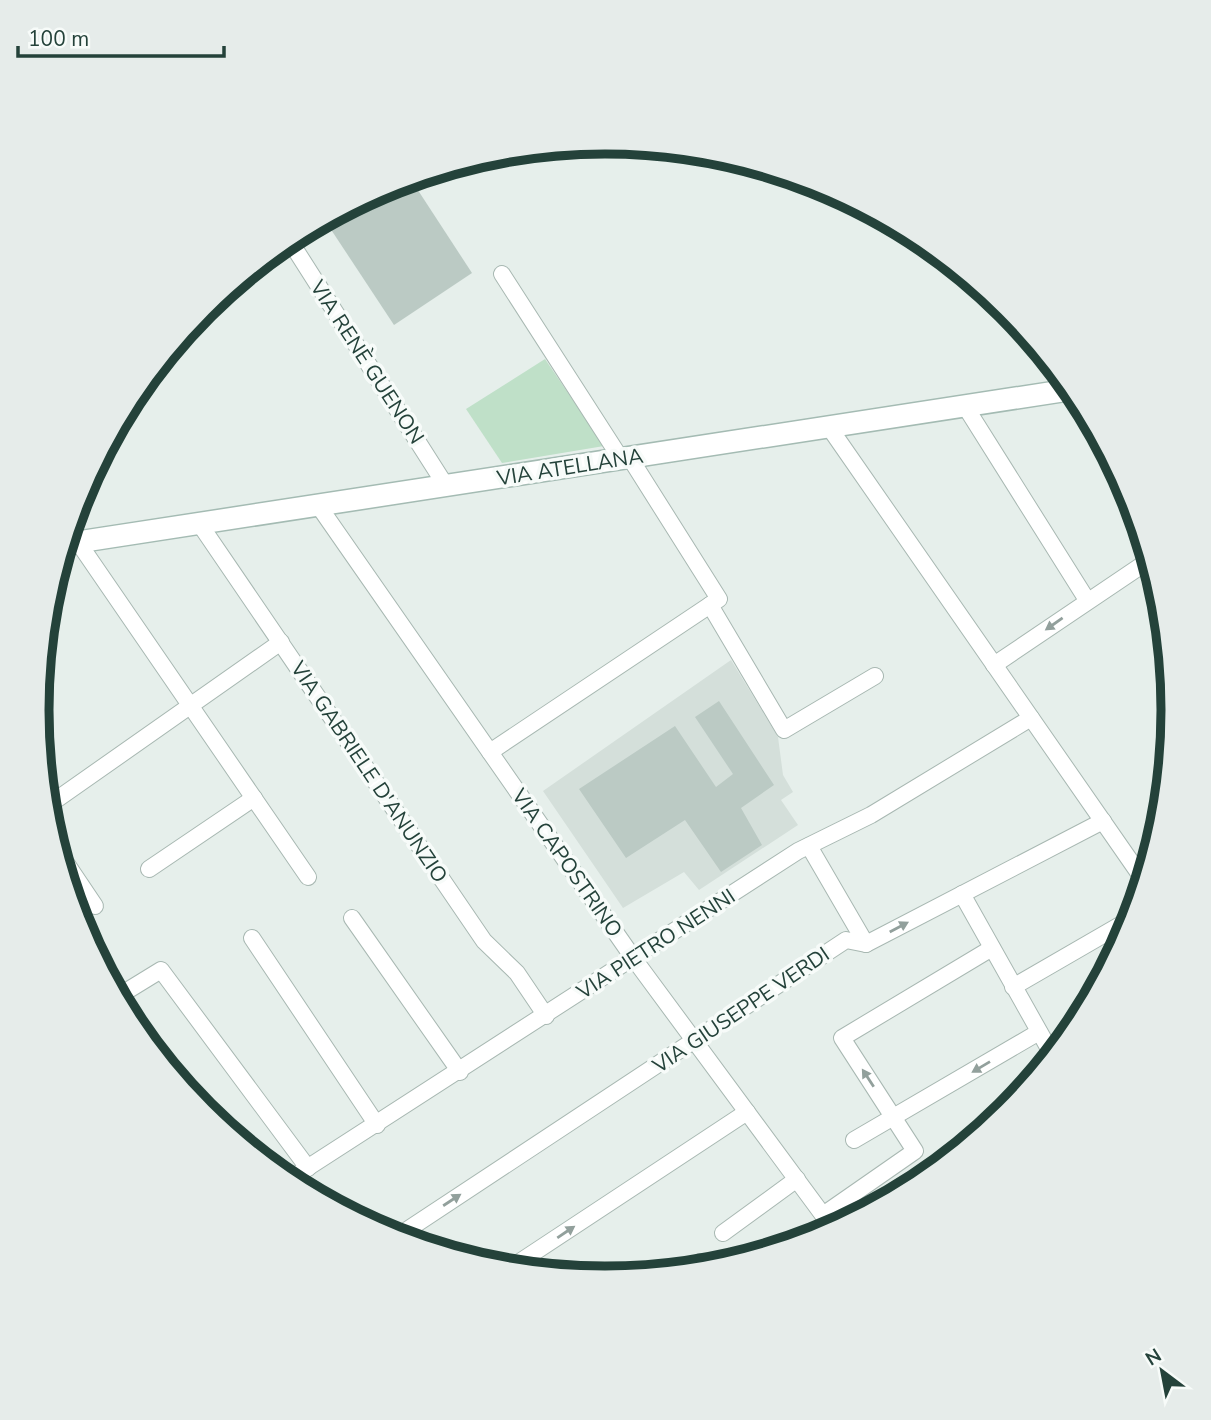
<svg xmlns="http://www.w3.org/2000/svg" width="1211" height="1420" font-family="'Nunito Sans',sans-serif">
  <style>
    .built { fill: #d4dfda }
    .green { fill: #bfe0c8 }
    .building { fill: #bbcac4 }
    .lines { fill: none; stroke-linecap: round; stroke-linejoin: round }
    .street-casing { stroke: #a8b8b2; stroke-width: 18 }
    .secondary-casing { stroke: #a4bbb3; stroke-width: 24 }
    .street { stroke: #fff; stroke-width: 16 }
    .secondary { stroke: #fff; stroke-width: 21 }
    .oneway { fill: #92a09c }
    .labels { text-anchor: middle; stroke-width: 7; stroke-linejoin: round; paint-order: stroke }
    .street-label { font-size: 21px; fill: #24423a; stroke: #f7fbf9 }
    .rim { fill: none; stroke: #24423a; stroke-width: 9 }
  </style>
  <rect width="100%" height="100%" fill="#e6efeb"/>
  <path class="built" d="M 731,660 L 778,737 L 783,775 L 793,792 L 781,800 L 798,825 L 699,890 L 684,872 L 623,908 L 543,791 Z"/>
  <path class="green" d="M 545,359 L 604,446 L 502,463 L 466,409 Z"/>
  <g class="building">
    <path d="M 410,178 L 472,273 L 394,325 L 328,225 L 390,184 Z"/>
    <path d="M 719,701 L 774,785 L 741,808 L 762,845 L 721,872 L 685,820 L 626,858 L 579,789 L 675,726 L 716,787 L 733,774 L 695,717 Z"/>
  </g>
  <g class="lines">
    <g class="street-casing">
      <g id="street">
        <path d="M 288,238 L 446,486"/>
        <path d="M 502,274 L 621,459"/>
        <path d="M 965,406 L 1087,600"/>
        <path d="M 829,427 L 1145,882"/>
        <path d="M 318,505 L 634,959 L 834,1230"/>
        <path d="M 199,523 L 484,941 L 517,973 L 546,1016"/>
        <path d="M 78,542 L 308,877"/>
        <path d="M 710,605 L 784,730 L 875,676"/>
        <path d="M 994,665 L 1151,559"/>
        <path d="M 490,752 L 719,599 L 630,458"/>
        <path d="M 46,807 L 281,642"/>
        <path d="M 809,846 L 866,944"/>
        <path d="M 56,848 L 95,906"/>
        <path d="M 149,869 L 254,798"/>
        <path d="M 962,894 L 1053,1056"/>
        <path d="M 352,918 L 460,1072"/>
        <path d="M 252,938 L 377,1125"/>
        <path d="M 1013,987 L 1134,917"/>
        <path d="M 117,997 L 161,970 L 308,1168"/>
        <path d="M 854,1140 L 1039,1032"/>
        <path d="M 287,1181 L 798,851 L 871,815 L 1031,718"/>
        <path d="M 823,1215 L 915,1151 L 842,1038 L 992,948"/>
        <path d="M 723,1233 L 797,1179"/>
        <path d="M 395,1238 L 846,940 L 866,944 L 1103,821"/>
        <path d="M 509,1269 L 747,1112"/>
        <path d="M 686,1271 L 700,1262"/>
      </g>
    </g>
    <g class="secondary-casing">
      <path id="secondary" d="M 65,544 L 1075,389"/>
    </g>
    <use href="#street" class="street"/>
    <use href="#secondary" class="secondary"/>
  </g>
  <defs><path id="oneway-solid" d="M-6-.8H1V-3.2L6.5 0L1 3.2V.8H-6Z" transform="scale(1.75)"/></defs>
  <g class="oneway">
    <use href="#oneway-solid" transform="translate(1054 624) rotate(145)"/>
    <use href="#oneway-solid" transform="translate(899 927) rotate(-28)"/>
    <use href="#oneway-solid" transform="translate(981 1067) rotate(149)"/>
    <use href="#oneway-solid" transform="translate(868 1078) rotate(-123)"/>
    <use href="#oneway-solid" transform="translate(452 1200) rotate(-33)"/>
    <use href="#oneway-solid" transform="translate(566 1232) rotate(-34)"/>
  </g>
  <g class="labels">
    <g class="street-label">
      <text transform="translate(367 362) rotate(57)" y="7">VIA RENÈ GUENON</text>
      <text transform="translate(570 467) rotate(-9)" y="7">VIA ATELLANA</text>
      <text transform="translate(369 772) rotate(56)" y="7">VIA GABRIELE D'ANUNZIO</text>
      <text transform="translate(567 863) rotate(55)" y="7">VIA CAPOSTRINO</text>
      <text transform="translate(656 944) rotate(-33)" y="7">VIA PIETRO NENNI</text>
      <text transform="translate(741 1010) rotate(-34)" y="7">VIA GIUSEPPE VERDI</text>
    </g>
  </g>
  <path d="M0 0H1211V1420H0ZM49 710a556 556 0 1 1 1112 0a556 556 0 1 1-1112 0Z" fill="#e6ecea" fill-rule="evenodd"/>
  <path class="rim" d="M49 710a556 556 0 1 1 1112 0a556 556 0 1 1-1112 0Z"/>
  <g transform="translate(1162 1371) rotate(328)" stroke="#f7fbf9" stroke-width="5" paint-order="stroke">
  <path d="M0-5L12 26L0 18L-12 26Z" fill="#24423a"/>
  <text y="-10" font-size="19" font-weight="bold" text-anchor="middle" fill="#24423a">N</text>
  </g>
  <path d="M18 46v10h206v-10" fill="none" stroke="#24423a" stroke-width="3.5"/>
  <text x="28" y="46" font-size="21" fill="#24423a" stroke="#f7fbf9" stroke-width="5" paint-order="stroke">100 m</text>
</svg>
